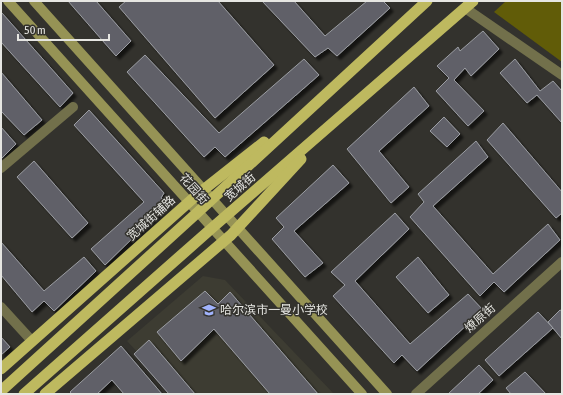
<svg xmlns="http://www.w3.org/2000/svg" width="563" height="395" font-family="'Asap Condensed','Noto Sans SC',sans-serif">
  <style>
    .built { fill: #3d3c32 }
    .green { fill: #615c08 }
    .building { fill: #606167; stroke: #9b9da3; filter: url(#shadow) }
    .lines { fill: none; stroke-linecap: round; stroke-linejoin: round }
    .minor { stroke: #72704b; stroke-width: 10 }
    .tertiary { stroke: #72704b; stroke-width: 10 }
    .secondary { stroke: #969355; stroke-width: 10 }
    .trunk { stroke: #beb95f; stroke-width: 11 }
    .labels { text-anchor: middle; stroke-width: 3; stroke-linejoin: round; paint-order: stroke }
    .street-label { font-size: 12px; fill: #e6e6e2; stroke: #33322d }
    .poi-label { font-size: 12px; fill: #e6e6e2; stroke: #33322d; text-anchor: start }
  </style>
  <defs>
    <filter id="shadow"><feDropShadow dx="3.5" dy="3.5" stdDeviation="1" flood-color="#0009"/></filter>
  </defs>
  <rect width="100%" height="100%" fill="#33322d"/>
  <path class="built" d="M 203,276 L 225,280 L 334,394 L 176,394 L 127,341 Z"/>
  <path class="green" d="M 506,1 L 562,1 L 562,62 L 494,12 Z"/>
  <g class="building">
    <path d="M 68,1 L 96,1 L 131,41 L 116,56 Z"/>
    <path d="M 126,1 L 218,1 L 274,65 L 215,118 L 119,7 Z"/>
    <path d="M 262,1 L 294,1 L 325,36 L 367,1 L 383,1 L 390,8 L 337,56 L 328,48 L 315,57 Z"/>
    <path d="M 1,13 L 2,13 L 73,93 L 60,107 L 1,42 Z"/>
    <path d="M 483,31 L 499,49 L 471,76 L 465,68 L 454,80 L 484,111 L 468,126 L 436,91 L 449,78 L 437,66 L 458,47 L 460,51 Z"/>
    <path d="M 145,55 L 219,133 L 304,59 L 319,75 L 225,157 L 215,147 L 204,157 L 127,72 Z"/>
    <path d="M 515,59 L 540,91 L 553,81 L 562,91 L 562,123 L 537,95 L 527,103 L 500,73 Z"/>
    <path d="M 1,72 L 42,120 L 24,135 L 1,111 Z"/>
    <path d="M 414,87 L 429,106 L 379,151 L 409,187 L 391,203 L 347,149 Z"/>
    <path d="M 89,110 L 164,193 L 161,198 L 168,204 L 105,265 L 91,249 L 144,202 L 74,125 Z"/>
    <path d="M 444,117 L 460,134 L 447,147 L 430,131 Z"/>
    <path d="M 503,123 L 562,192 L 562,213 L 556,218 L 487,140 Z"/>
    <path d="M 1,127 L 16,144 L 1,159 Z"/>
    <path d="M 476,141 L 488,157 L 433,206 L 493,274 L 548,224 L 560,240 L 504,292 L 494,282 L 480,296 L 410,217 L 424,202 L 418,194 Z"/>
    <path d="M 34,161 L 88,223 L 72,238 L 17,177 Z"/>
    <path d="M 333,165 L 349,183 L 294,231 L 323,263 L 305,277 L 272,239 L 284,227 L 276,218 Z"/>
    <path d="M 395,213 L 409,229 L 355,281 L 410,344 L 468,294 L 483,310 L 417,371 L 402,355 L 394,363 L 333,296 L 345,285 L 331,272 Z"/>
    <path d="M 1,242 L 44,291 L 84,257 L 96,271 L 54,311 L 44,301 L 32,312 L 1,275 Z"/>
    <path d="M 418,257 L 449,295 L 428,313 L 396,277 Z"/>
    <path d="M 205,291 L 218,304 L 230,292 L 318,394 L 270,394 L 214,329 L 181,361 L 157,332 Z"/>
    <path d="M 560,310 L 562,311 L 562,339 L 548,322 Z"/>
    <path d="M 538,312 L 553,328 L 499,376 L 485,360 Z"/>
    <path d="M 1,337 L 10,347 L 1,355 Z"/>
    <path d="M 149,340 L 195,394 L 169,394 L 134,354 Z"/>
    <path d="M 121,346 L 162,394 L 124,394 L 112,380 L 97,394 L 72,394 L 70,392 Z"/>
    <path d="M 479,365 L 493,380 L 478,394 L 448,394 Z"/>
    <path d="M 525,372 L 546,394 L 511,394 L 506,388 Z"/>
  </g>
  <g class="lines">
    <g class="minor">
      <path d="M 465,8 L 562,75"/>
      <path d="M 1,168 L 73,107"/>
      <path d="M 1,307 L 32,341"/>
    </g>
    <path class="tertiary" d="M 416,394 L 562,262"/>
    <g class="secondary">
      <path d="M 8,1 L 362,394"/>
      <path d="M 34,1 L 387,394"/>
    </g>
    <g class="trunk">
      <path d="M 1,369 L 198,194 L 264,142"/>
      <path d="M 1,391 L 198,212 L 427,1"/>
      <path d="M 24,394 L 212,228 L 473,1"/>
      <path d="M 45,394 L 231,235 L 301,159"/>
    </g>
  </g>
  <defs>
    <g id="school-bare" transform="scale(1.08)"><path d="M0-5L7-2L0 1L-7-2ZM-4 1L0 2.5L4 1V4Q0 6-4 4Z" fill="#a1b3fd" stroke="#33322d" stroke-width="2.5" paint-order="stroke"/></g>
  </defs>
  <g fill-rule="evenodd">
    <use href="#school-bare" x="209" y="310"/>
  </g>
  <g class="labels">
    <g class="street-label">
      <text transform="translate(240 187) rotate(-41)" y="4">宽城街</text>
      <text transform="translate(194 189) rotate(48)" y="4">花园街</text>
      <text transform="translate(151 218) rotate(-42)" y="4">宽城街辅路</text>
      <text transform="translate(480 318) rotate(-42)" y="4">燎原街</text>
    </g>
    <g class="poi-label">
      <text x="220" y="314">哈尔滨市一曼小学校</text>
    </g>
  </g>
  <rect width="563" height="395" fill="none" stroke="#e6e6e2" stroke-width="4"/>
  <path d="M18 34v6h91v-6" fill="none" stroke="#e6e6e2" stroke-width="2"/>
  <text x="24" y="34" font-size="12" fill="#e6e6e2" stroke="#33322d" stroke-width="3" paint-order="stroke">50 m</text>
</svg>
